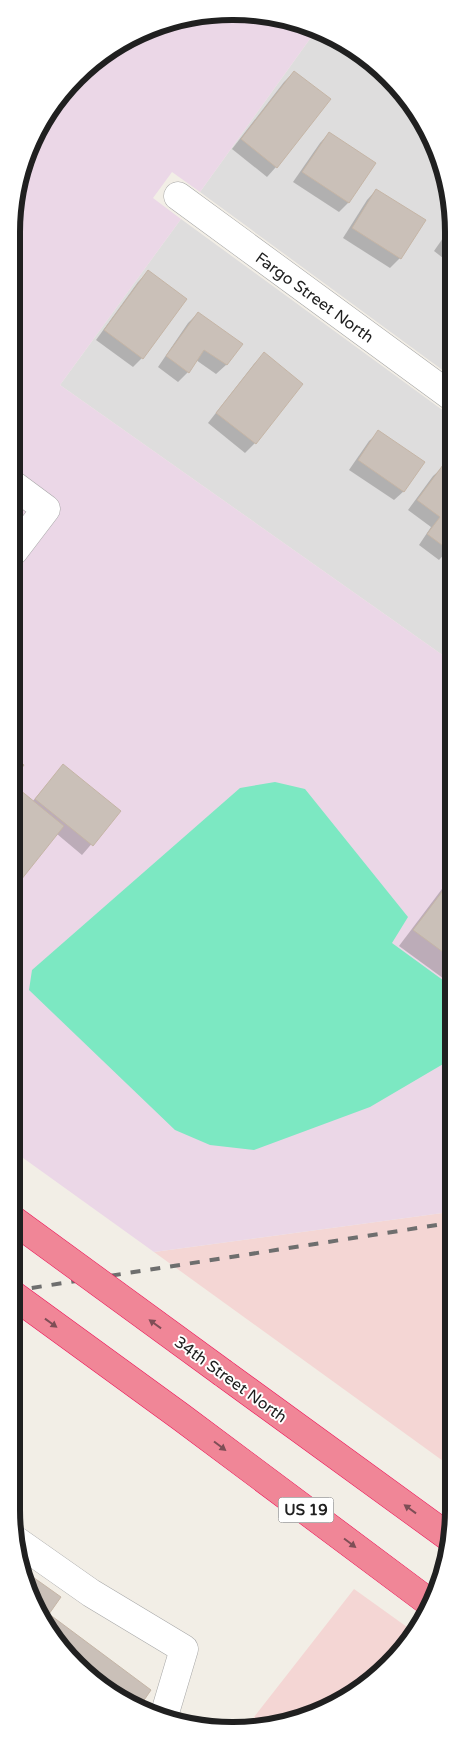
<svg xmlns="http://www.w3.org/2000/svg" width="465" height="1742" font-family="'Varela Round',sans-serif">
  <style>
    .residential { fill: #dedddd }
    .commercial { fill: #f4d6d4 }
    .industrial { fill: #ebd7e7 }
    .pitch { fill: #7ce8c2 }
    .shadow { fill: #0003 }
    .building { fill: #cac0b8; stroke: #c5b5a6 }
    .lines { fill: none; stroke-linecap: round; stroke-linejoin: round }
    .minor-casing { stroke: #a7a7a7; stroke-width: 29 }
    .highway-casing { stroke: #ed1559; stroke-width: 29 }
    .minor { stroke: #fff; stroke-width: 28 }
    .highway { stroke: #f08697; stroke-width: 28 }
    .rail { stroke: #6e6e6e; stroke-width: 4; stroke-dasharray: 10 10; stroke-linecap: butt }
    .highway-bridge-casing { stroke: #ed1559; stroke-width: 29; stroke-linecap: butt }
    .highway-bridge { stroke: #f08697; stroke-width: 28 }
    .oneway { fill: #7e4e56 }
    .labels { text-anchor: middle; stroke-width: 4; stroke-linejoin: round; paint-order: stroke }
    .shield { fill: #fff; stroke: #636363; stroke-width: 1 }
    .shield-label { font-size: 15px; font-weight: bold; fill: #202020 }
    .street-label { font-size: 16px; fill: #202020; stroke: #fff }
    .rim { fill: none; stroke: #202020; stroke-width: 6 }
  </style>
  <rect width="100%" height="100%" fill="#f2eee6"/>
  <g class="residential">
    <path d="M 317,29 L 331,34 L 389,76 L 431,135 L 452,204 L 452,377 L 200,192 Z"/>
    <path d="M 181,219 L 452,417 L 451,661 L 60,385 Z"/>
  </g>
  <g class="commercial">
    <path d="M 450,1212 L 450,1466 L 154,1252 Z"/>
    <path d="M 354,1589 L 414,1632 L 367,1685 L 303,1719 L 247,1726 Z"/>
  </g>
  <path class="industrial" d="M 275,15 L 317,29 L 200,192 L 172,172 L 153,198 L 181,219 L 60,385 L 451,661 L 450,1212 L 154,1252 L 12,1150 L 15,190 L 48,110 L 109,49 L 189,16 Z"/>
  <path class="pitch" d="M 275,782 L 305,789 L 408,917 L 392,943 L 451,986 L 450,1060 L 370,1107 L 254,1150 L 210,1145 L 175,1130 L 29,990 L 32,970 L 240,788 Z"/>
  <g class="shadow">
    <path d="M 294,72 L 276,167 L 267,177 L 232,149 L 284,82 Z"/>
    <path d="M 329,133 L 374,163 L 348,203 L 339,212 L 293,182 L 320,143 Z"/>
    <path d="M 376,190 L 400,258 L 390,268 L 343,238 L 367,200 Z"/>
    <path d="M 452,225 L 452,265 L 434,251 Z"/>
    <path d="M 148,272 L 142,358 L 133,367 L 96,340 L 138,282 Z"/>
    <path d="M 198,313 L 241,344 L 226,365 L 216,374 L 196,360 L 188,372 L 178,382 L 158,367 L 188,323 Z"/>
    <path d="M 264,354 L 255,443 L 245,453 L 208,423 L 254,364 Z"/>
    <path d="M 379,432 L 404,491 L 394,500 L 349,470 L 369,441 Z"/>
    <path d="M 443,467 L 451,473 L 451,547 L 439,560 L 419,545 L 431,527 L 408,510 L 433,476 Z"/>
    <path d="M 54,776 L 119,812 L 82,855 L 57,834 L 13,888 L 14,787 L 32,802 Z"/>
    <path d="M 451,877 L 451,984 L 399,946 Z"/>
    <path d="M 47,1615 L 149,1690 L 137,1709 L 66,1656 Z"/>
  </g>
  <g class="building">
    <path d="M 294,71 L 331,99 L 277,168 L 241,139 Z"/>
    <path d="M 329,132 L 376,163 L 349,203 L 302,172 Z"/>
    <path d="M 376,189 L 426,220 L 401,259 L 352,228 Z"/>
    <path d="M 148,270 L 187,299 L 143,359 L 104,330 Z"/>
    <path d="M 198,312 L 243,344 L 227,365 L 204,350 L 189,373 L 166,356 Z"/>
    <path d="M 264,352 L 303,384 L 256,444 L 216,413 Z"/>
    <path d="M 378,430 L 425,462 L 404,492 L 358,460 Z"/>
    <path d="M 443,465 L 451,471 L 450,551 L 427,534 L 440,517 L 417,500 Z"/>
    <path d="M 14,756 L 24,765 L 14,778 Z"/>
    <path d="M 63,764 L 121,811 L 93,846 L 35,799 Z"/>
    <path d="M 14,785 L 64,826 L 13,890 Z"/>
    <path d="M 451,880 L 451,958 L 413,930 Z"/>
    <path d="M 23,1570 L 61,1597 L 49,1614 L 151,1690 L 138,1709 L 66,1656 L 28,1594 Z"/>
  </g>
  <g class="lines">
    <g class="minor-casing">
      <g id="minor">
        <path d="M 178,196 L 452,397"/>
        <path d="M 14,551 L 46,509 L 15,486"/>
        <path d="M 17,1541 L 91,1593 L 184,1649 L 164,1716"/>
      </g>
    </g>
    <g class="highway-casing">
      <g id="highway">
        <path d="M 12,1294 L 181,1417 L 430,1603"/>
        <path d="M 223,1373 L 450,1538"/>
      </g>
    </g>
    <use href="#minor" class="minor"/>
    <use href="#highway" class="highway"/>
    <path class="rail" d="M 12,1291 L 450,1223"/>
    <g class="highway-bridge-casing">
      <path id="highway-bridge" d="M 12,1219 L 223,1373"/>
    </g>
    <use href="#highway-bridge" class="highway-bridge"/>
  </g>
  <defs><path id="oneway-solid" d="M-6-.8H1V-3.2L6.5 0L1 3.2V.8H-6Z" transform="scale(1.25)"/></defs>
  <g class="oneway">
    <use href="#oneway-solid" transform="translate(51 1323) rotate(36)"/>
    <use href="#oneway-solid" transform="translate(155 1324) rotate(-144)"/>
    <use href="#oneway-solid" transform="translate(220 1446) rotate(37)"/>
    <use href="#oneway-solid" transform="translate(410 1509) rotate(-144)"/>
    <use href="#oneway-solid" transform="translate(350 1543) rotate(37)"/>
  </g>
  <g class="labels">
    <rect class="shield" x="278.5" y="1497.5" width="55" height="25" rx="4"/>
    <g class="shield-label">
      <text x="306" y="1515">US 19</text>
    </g>
    <g class="street-label">
      <text transform="translate(315 297) rotate(36)" y="6">Fargo Street North</text>
      <text transform="translate(231 1379) rotate(36)" y="6">34th Street North</text>
    </g>
  </g>
  <path d="M0 0H465V1742H0ZM232 20H233A212 212 0 0 1 445 232V1510A212 212 0 0 1 233 1722H232A212 212 0 0 1 20 1510V232A212 212 0 0 1 232 20Z" fill="#fff" fill-rule="evenodd"/>
  <path class="rim" d="M232 20H233A212 212 0 0 1 445 232V1510A212 212 0 0 1 233 1722H232A212 212 0 0 1 20 1510V232A212 212 0 0 1 232 20Z"/>
</svg>
